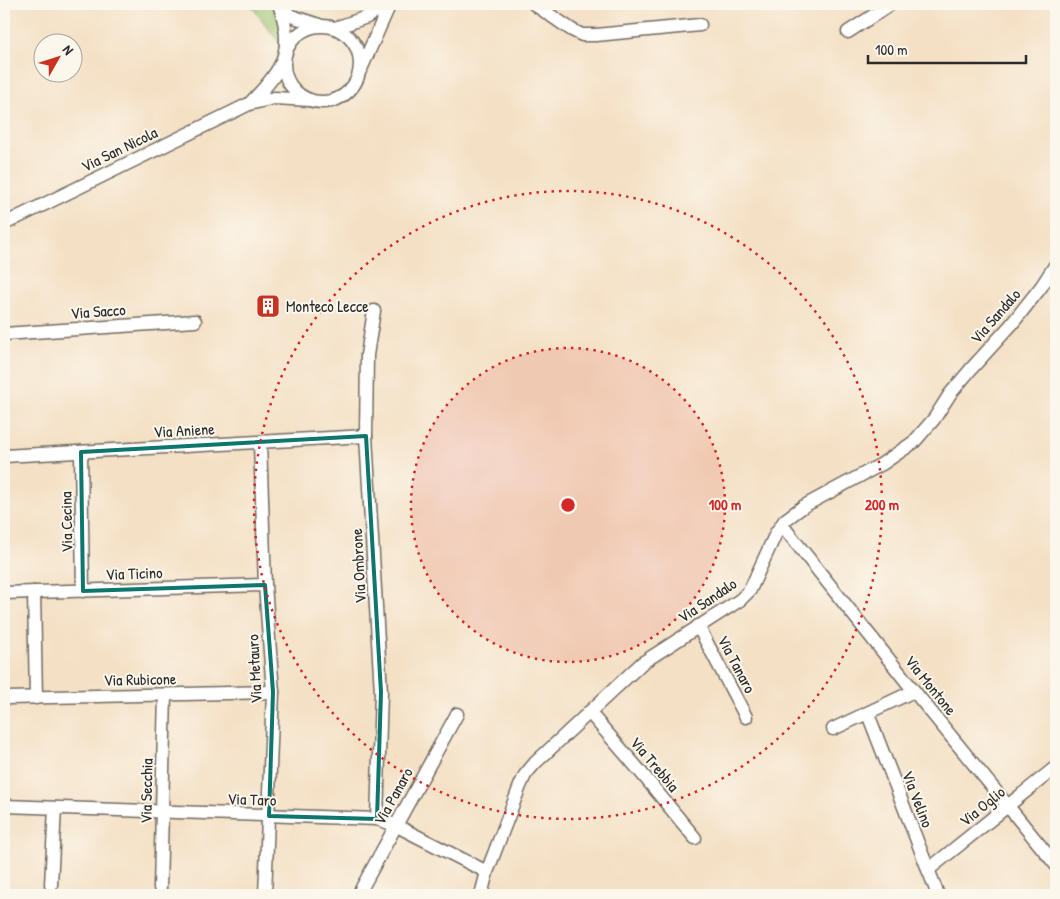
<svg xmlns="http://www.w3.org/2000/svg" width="1060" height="899" font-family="'Patrick Hand',sans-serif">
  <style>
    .green { fill: #9ac36f; stroke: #62774d }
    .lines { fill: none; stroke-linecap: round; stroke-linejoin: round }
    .minor-casing { stroke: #716a61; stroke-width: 15 }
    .minor { stroke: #fff; stroke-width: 12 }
    .marked { fill: none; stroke: #0f766e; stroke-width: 4; stroke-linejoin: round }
    .ring { fill: none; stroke: #d62828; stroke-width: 2.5; stroke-dasharray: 2.5 5 }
    .labels { text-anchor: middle; stroke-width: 4; stroke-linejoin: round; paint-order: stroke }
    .street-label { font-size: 16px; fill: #2b2b2b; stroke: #fbf7ec }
    .poi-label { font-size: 16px; fill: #2b2b2b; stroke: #fbf7ec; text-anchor: start }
    .centre { fill: #d62828; stroke: #fbf7ec; stroke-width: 2.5 }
    .ring-label { font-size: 15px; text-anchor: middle; font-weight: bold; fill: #d62828; stroke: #fbf7ec; stroke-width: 4; stroke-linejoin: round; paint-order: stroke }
  </style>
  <rect width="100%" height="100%" fill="#fbf7ec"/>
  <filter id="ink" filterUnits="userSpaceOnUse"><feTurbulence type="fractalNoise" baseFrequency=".02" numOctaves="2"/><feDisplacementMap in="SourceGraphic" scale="10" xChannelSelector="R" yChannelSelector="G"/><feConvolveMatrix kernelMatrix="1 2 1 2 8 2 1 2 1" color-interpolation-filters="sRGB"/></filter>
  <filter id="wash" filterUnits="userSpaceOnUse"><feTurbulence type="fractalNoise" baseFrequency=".0096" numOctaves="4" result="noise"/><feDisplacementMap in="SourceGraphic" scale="20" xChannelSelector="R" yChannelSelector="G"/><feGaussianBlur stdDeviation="1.12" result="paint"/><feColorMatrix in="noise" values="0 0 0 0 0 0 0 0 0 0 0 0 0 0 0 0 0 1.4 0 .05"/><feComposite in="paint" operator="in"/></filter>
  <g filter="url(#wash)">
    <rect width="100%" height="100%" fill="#f4e0c5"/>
    <path class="green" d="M 250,4 L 272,4 L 280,16 L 280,44 Z"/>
  </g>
  <g filter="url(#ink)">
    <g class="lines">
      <g class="minor-casing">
        <g id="minor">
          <path d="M 534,4 L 572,30 L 582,35 L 596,35 L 700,25"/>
          <path d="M 280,6 L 291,16 L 319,25"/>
          <circle cx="322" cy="64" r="38"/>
          <path d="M 335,28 L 367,17 L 386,4"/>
          <path d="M 848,32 L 891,4"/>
          <path d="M 361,69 L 390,4"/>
          <path d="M 251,102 C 282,71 295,51 280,7"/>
          <path d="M 4,224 L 249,104 L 274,98 L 310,100"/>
          <path d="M 374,311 L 367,355 L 366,436 L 381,692 L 377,819"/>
          <path d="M 4,334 L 195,321"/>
          <path d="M 260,442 L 265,585 L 273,692 L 265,895"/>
          <path d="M 81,452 L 83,591"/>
          <path d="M 4,456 L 366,436"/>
          <path d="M 782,525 L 914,691 L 1056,865"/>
          <path d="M 34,592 L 36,698"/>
          <path d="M 4,593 L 265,585"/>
          <path d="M 698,626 L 746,717"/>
          <path d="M 8,698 L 273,692"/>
          <path d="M 589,712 L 639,770 L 695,838"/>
          <path d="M 868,714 L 938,895"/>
          <path d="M 833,729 L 914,691"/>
          <path d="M 4,806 L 377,819 L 395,825 L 487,872"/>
          <path d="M 928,870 L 1056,767"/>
          <path d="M 51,885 L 55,808"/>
          <path d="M 160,888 L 165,695"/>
          <path d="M 358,895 L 457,714"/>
          <path d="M 481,895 L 487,872 L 520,786 L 525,775 L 535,763 L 642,663 L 740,600 L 750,590 L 776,533 L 785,520 L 804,506 L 882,464 L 914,442 L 934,419 L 950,394 L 971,369 L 1011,325 L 1041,287 L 1056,264"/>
        </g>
      </g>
      <use href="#minor" class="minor"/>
    </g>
  </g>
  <path class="marked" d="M 366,436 L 381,692 L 377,819 L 269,816 L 273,692 L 265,585 L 83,591 L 81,452 Z"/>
  <circle cx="568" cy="505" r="157" fill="#d62828" fill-opacity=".12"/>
  <g class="ring">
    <circle cx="568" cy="505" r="157"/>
    <circle cx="568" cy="505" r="314"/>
  </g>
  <defs>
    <g id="building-square" transform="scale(1.25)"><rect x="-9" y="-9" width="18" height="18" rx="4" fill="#c8321e" stroke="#fbf7ec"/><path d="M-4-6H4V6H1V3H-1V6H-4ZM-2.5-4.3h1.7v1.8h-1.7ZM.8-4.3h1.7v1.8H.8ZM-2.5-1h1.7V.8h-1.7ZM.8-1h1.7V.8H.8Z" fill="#fff"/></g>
  </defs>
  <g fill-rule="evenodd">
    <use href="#building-square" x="268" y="306"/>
  </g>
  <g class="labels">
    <g class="street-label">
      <text transform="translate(119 149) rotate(-26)" y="6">Via San Nicola</text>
      <text transform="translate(98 311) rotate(-4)" y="6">Via Sacco</text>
      <text transform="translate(995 316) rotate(-49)" y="6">Via Sandalo</text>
      <text transform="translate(184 430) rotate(-3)" y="6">Via Aniene</text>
      <text transform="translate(66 522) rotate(-91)" y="6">Via Cecina</text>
      <text transform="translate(358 566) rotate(-93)" y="6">Via Ombrone</text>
      <text transform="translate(134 573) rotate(-2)" y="6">Via Ticino</text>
      <text transform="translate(707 600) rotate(-34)" y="6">Via Sandalo</text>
      <text transform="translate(737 664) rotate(62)" y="6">Via Tanaro</text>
      <text transform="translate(254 669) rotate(-93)" y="6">Via Metauro</text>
      <text transform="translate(140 679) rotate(-1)" y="6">Via Rubicone</text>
      <text transform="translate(931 685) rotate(51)" y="6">Via Montone</text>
      <text transform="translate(655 764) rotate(50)" y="6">Via Trebbia</text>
      <text transform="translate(146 791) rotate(-89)" y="6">Via Secchia</text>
      <text transform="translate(393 796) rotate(-61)" y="6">Via Panaro</text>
      <text transform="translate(252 799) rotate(2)" y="6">Via Taro</text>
      <text transform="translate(918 799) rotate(69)" y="6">Via Velino</text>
      <text transform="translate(982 806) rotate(-39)" y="6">Via Oglio</text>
    </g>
    <g class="poi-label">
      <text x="286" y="312">Monteco Lecce</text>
    </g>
  </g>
  <circle cx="568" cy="505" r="8" class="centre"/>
  <g class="ring-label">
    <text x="725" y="510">100 m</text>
    <text x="882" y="510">200 m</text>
  </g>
  <rect width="1060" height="899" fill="none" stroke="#fbf7ec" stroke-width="20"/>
  <g transform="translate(58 58) rotate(51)"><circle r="24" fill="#fbf7ec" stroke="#a8a59f"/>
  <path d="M0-4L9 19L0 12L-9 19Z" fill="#c8321e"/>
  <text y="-8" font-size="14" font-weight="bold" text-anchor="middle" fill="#2b2b2b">N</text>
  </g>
  <path d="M868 55v8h158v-8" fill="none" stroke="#2b2b2b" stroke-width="2.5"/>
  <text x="875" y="55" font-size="15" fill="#2b2b2b" stroke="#fbf7ec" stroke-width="4" paint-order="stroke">100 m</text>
</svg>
